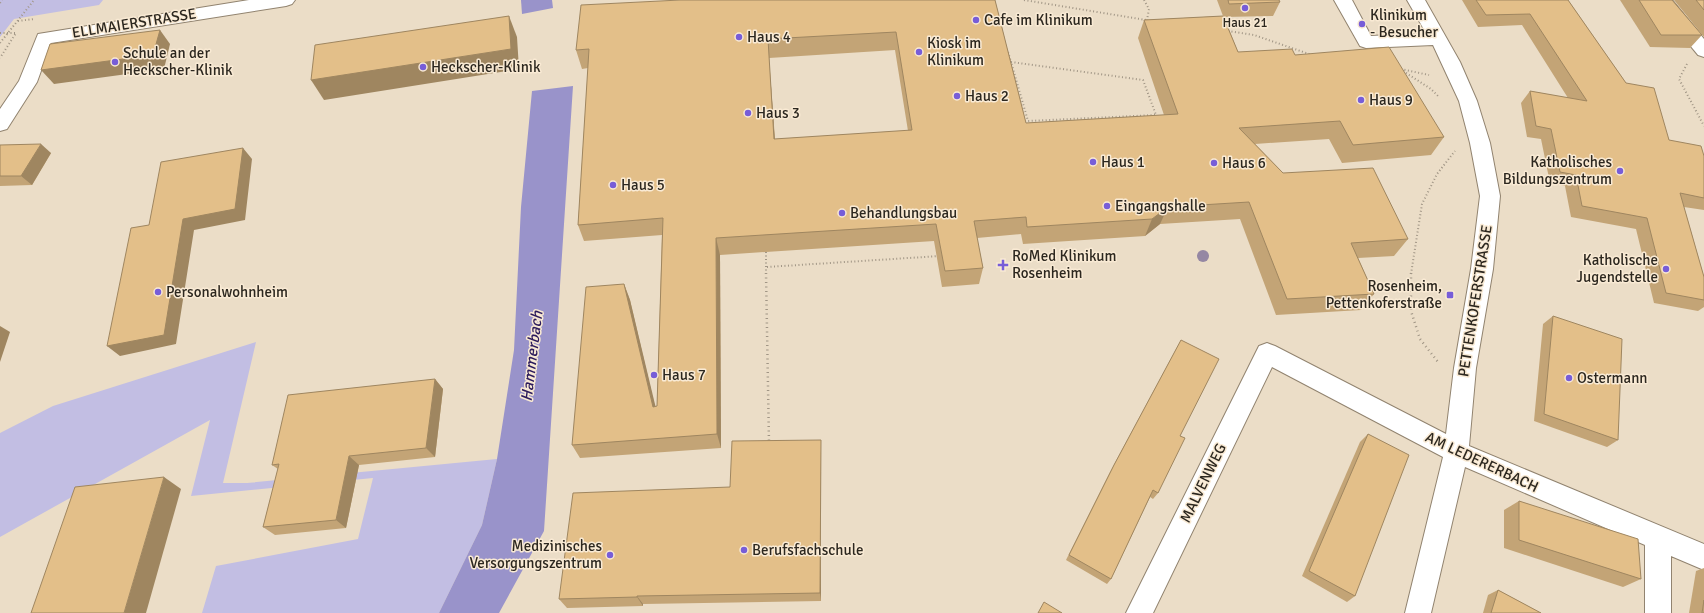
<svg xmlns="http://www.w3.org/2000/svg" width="1704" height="613" font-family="Signika,sans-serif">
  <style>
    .green { fill: #c2bee3 }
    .water { fill: #9993ca }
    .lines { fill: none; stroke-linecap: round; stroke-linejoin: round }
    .minor-casing { stroke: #91836f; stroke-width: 2 }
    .path-far1 { stroke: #a09585; stroke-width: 2; stroke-dasharray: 1 2.5; stroke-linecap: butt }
    .path { stroke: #a09585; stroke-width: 2.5; stroke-dasharray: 1 3.5; stroke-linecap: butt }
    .minor { fill: #fff; fill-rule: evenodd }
    .tree { fill: #9587a3 }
    .wall { fill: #c3a476; fill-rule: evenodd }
    .shaded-wall { fill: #9f8660 }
    .building { fill: #e3bf89; stroke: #9f8660; fill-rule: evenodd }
    .poi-dot { fill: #775dd8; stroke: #f9ead4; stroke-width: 1.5 }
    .labels { text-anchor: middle; stroke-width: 3; stroke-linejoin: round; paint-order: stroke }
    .far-poi-label { font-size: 13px; fill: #2c271f; stroke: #f9ead4 }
    .poi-label { font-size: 15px; fill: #2c271f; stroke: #f9ead4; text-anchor: start }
    .street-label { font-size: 15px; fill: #2c271f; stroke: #f9ead4 }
    .water-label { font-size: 16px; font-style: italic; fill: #2c1b5c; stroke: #f9ead4 }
  </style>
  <rect width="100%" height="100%" fill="#ebddc7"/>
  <g class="green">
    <path d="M 0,0 L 103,0 L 99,5 L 14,19 L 0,37 Z"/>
    <path d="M 256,342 L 223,483 L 247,483 L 497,459 L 482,525 L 439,613 L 202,613 L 216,566 L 358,539 L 373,478 L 191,496 L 210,420 L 0,537 L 0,433 L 53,406 Z"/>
  </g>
  <g class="water">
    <path d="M 521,0 L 552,0 L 553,8 L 522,14 Z"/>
    <path d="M 573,86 L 544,531 L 499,613 L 439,613 L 482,525 L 497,459 L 514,350 L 521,207 L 532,91 Z"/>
  </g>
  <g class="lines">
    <g class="minor-casing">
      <g id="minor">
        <path d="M 249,0 L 295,0 L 292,4 L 286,6 L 51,43 L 37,82 L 7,129 L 0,131 L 0,109 L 19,81 L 38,34 Z"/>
        <path d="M 1334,0 L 1352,0 L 1371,36 L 1426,33 L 1407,0 L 1425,0 L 1460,62 L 1477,101 L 1490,143 L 1500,196 L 1493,269 L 1476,368 L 1469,446 L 1704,544 L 1704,570 L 1671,556 L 1671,613 L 1645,613 L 1645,545 L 1465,467 L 1431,613 L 1405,613 L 1443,457 L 1272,367 L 1153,613 L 1126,613 L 1259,346 L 1267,343 L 1275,346 L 1446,434 L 1454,368 L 1471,269 L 1480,196 L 1470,143 L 1459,101 L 1433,45 L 1366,48 L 1360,46 Z"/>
        <path d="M 1653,0 L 1672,0 L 1704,39 L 1704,57 L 1698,55 Z"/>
      </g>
    </g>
    <g class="path-far1">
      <path d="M 1024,0 L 1146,20"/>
      <path d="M 1144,0 L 1149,9 L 1147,20"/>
      <path d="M 0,3 L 2,0"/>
      <path d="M 18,21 L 34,19"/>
      <path d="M 1228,31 L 1254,35 L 1312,55"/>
      <path d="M 0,33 L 16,33 L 0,58"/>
      <path d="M 0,43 L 34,0"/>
      <path d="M 1008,52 L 1011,62"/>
      <path d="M 1011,62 L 1143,80 L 1156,115 L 1028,121 Z"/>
      <path d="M 1687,64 L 1679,79 L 1704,126"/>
      <path d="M 1401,69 L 1429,75"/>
      <path d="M 1403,71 L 1431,89 L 1439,97"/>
      <path d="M 766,252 L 766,274"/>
      <path d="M 767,267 L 940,256"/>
      <path d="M 1411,274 L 1422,204 L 1437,174 L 1455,151"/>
    </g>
    <g class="path">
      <path d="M 766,273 L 769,443"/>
      <path d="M 1411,273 L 1411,311 L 1420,339 L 1438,362"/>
    </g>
    <use href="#minor" class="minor"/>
  </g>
  <circle class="tree" cx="1203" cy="256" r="6"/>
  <g class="wall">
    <path d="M 995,0 L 1026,123 L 1164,115 L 1138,38 L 1144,20 L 1223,16 L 1217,0 L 1279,0 L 1280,2 L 1273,16 L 1224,17 L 1238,52 L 1295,55 L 1444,137 L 1431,155 L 1342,163 L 1329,139 L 1255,144 L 1283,173 L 1408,239 L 1394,256 L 1358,258 L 1374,294 L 1361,310 L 1276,315 L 1240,219 L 1160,224 L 1145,236 L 1023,244 L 1021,234 L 977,238 L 983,268 L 979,284 L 942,287 L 934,241 L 720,255 L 721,448 L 580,458 L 572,445 L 624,284 L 630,300 L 655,407 L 657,406 L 662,235 L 584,241 L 578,225 L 588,68 L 582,69 L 576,50 ZM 895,50 L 908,131 L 775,139 L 769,58 Z"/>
    <path d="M 1462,0 L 1568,0 L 1626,83 L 1669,140 L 1704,156 L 1704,210 L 1684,207 L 1704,277 L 1704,307 L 1698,311 L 1654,303 L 1636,229 L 1571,217 L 1565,186 L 1550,183 L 1541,139 L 1527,137 L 1521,103 L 1530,91 L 1568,98 L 1522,25 L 1478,27 Z"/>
    <path d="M 1620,0 L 1672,0 L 1702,35 L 1690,48 L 1650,47 Z"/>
    <path d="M 1674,0 L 1704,0 L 1704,37 Z"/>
    <path d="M 0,145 L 51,153 L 32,185 L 0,186 Z"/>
    <path d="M 1553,316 L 1618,440 L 1607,447 L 1534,421 L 1543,324 Z"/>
    <path d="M 1181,340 L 1180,436 L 1158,493 L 1153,499 L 1150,497 L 1111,579 L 1107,584 L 1066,560 L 1110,472 Z"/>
    <path d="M 435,379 L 443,389 L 435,457 L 359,465 L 346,528 L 275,535 L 263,527 L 278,469 L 272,465 Z"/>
    <path d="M 1368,434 L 1355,596 L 1347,602 L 1302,576 L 1360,442 Z"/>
    <path d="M 821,452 L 821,601 L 643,604 L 643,606 L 567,608 L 559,599 L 730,487 Z"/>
    <path d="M 1519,501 L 1641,579 L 1623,587 L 1504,548 L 1504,510 Z"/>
    <path d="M 1704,568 L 1704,613 L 1689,613 L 1696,571 Z"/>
    <path d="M 1498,590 L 1541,613 L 1483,613 L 1488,595 Z"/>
  </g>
  <g class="shaded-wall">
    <path d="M 509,16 L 517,37 L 519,69 L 324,100 L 311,80 Z"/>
    <path d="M 160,30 L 170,44 L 164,69 L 54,84 L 41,70 Z"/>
    <path d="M 768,39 L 769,58 L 776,157 L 774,139 Z"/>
    <path d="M 41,144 L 51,153 L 32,185 L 21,176 Z"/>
    <path d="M 243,148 L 252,159 L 245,220 L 194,230 L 176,344 L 120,356 L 107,346 L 183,219 Z"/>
    <path d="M 1168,207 L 1160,224 L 1145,236 L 1152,219 Z"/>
    <path d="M 716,238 L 720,255 L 721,448 L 717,434 Z"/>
    <path d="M 624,284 L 630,300 L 659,421 L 653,407 Z"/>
    <path d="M 0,326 L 10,332 L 0,362 Z"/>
    <path d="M 435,379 L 443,389 L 435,457 L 426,448 Z"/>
    <path d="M 821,440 L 821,601 L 820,593 Z"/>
    <path d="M 349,456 L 359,465 L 346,528 L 336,520 Z"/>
    <path d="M 164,477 L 181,489 L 146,613 L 124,613 Z"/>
    <path d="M 637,596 L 643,604 L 643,606 L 637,597 Z"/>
  </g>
  <g class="building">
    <path d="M 680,0 L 995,0 L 1026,123 L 1178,114 L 1144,20 L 1223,16 L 1238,52 L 1292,49 L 1295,55 L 1389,47 L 1444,137 L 1353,145 L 1340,121 L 1239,128 L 1283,173 L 1373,168 L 1408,239 L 1351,243 L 1374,294 L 1287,299 L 1249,202 L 1168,207 L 1152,219 L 1027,227 L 1026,217 L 974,221 L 983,268 L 945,271 L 936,224 L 716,238 L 717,434 L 572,445 L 586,287 L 624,284 L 653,407 L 657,406 L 663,218 L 578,225 L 589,49 L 576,50 L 581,5 ZM 896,32 L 912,130 L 774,139 L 768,39 Z"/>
    <path d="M 1228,0 L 1279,0 L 1280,2 L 1229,4 Z"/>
    <path d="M 1476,0 L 1568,0 L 1626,83 L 1654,88 L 1669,140 L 1701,146 L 1704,156 L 1704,198 L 1680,193 L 1704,277 L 1704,300 L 1666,293 L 1647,218 L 1582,206 L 1576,175 L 1560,172 L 1551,129 L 1536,126 L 1530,91 L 1587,101 L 1530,14 L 1486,15 Z"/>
    <path d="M 1639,0 L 1672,0 L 1702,35 L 1661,35 Z"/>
    <path d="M 1696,0 L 1704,0 L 1704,10 Z"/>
    <path d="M 509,16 L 511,49 L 311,80 L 315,45 Z"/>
    <path d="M 160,30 L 153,55 L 41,70 L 50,44 Z"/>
    <path d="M 41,144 L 21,176 L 0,176 L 0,145 Z"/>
    <path d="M 243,148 L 235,209 L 183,219 L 164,335 L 107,346 L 131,228 L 149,225 L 161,162 Z"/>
    <path d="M 1553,316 L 1622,339 L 1618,440 L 1544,414 Z"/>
    <path d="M 1181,340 L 1219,359 L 1180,436 L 1185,438 L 1158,493 L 1153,490 L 1111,579 L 1069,555 L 1114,465 Z"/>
    <path d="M 435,379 L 426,448 L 349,456 L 336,520 L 263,527 L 279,464 L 272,465 L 288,395 Z"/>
    <path d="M 1368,434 L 1409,455 L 1355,596 L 1309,571 Z"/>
    <path d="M 821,440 L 820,593 L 637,596 L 637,597 L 559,599 L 573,493 L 730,487 L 732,441 Z"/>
    <path d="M 164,477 L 124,613 L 31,613 L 75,487 Z"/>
    <path d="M 1519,501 L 1638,539 L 1641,579 L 1519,540 Z"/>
    <path d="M 1498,590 L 1541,613 L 1491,613 Z"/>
    <path d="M 1704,600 L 1704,613 L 1702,613 Z"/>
    <path d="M 1044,602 L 1062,613 L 1038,613 Z"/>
  </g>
  <g class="poi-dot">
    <circle cx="1245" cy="8" r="4"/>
    <circle cx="976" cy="20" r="4"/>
    <circle cx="1362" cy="24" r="4"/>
    <circle cx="739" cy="37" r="4"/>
    <circle cx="919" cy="52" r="4"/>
    <circle cx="115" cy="62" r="4"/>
    <circle cx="423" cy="67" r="4"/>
    <circle cx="957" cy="96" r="4"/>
    <circle cx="1361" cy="100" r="4"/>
    <circle cx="748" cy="113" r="4"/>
    <circle cx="1093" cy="162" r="4"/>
    <circle cx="1214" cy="163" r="4"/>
    <circle cx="1620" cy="171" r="4"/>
    <circle cx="613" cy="185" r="4"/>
    <circle cx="1107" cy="206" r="4"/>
    <circle cx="842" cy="213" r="4"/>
    <path d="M1001 259h4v4h4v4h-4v4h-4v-4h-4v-4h4z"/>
    <circle cx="1666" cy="269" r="4"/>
    <circle cx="158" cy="292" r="4"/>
    <rect x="1446" y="291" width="8" height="8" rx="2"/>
    <circle cx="654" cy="375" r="4"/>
    <circle cx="1569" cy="378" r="4"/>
    <circle cx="744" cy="550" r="4"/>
    <circle cx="610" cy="555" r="4"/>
  </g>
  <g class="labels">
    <g class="far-poi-label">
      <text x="1245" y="27">Haus 21</text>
    </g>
    <g class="poi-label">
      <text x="1370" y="20">Klinikum<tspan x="1370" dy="17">- Besucher</tspan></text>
      <text x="984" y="25">Cafe im Klinikum</text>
      <text x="747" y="42">Haus 4</text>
      <text x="927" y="48">Kiosk im<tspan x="927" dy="17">Klinikum</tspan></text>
      <text x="123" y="58">Schule an der<tspan x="123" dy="17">Heckscher-Klinik</tspan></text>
      <text x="431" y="72">Heckscher-Klinik</text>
      <text x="965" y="101">Haus 2</text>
      <text x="1369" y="105">Haus 9</text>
      <text x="756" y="118">Haus 3</text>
      <text x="1101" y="167">Haus 1</text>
      <text x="1612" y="167" text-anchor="end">Katholisches<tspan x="1612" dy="17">Bildungszentrum</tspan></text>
      <text x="1222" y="168">Haus 6</text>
      <text x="621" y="190">Haus 5</text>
      <text x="1115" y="211">Eingangshalle</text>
      <text x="850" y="218">Behandlungsbau</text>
      <text x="1012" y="261">RoMed Klinikum<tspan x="1012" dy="17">Rosenheim</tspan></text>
      <text x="1658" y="265" text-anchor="end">Katholische<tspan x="1658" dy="17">Jugendstelle</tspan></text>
      <text x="1442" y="291" text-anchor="end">Rosenheim,<tspan x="1442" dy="17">Pettenkoferstraße</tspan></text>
      <text x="166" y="297">Personalwohnheim</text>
      <text x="662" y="380">Haus 7</text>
      <text x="1577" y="383">Ostermann</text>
      <text x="602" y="551" text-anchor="end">Medizinisches<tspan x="602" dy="17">Versorgungszentrum</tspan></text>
      <text x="752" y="555">Berufsfachschule</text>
    </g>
    <g class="street-label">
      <text transform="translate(134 23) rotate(-9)" y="5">ELLMAIERSTRASSE</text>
      <text transform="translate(1475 301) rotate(-81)" y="5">PETTENKOFERSTRASSE</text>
      <text transform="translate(1482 462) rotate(25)" y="5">AM LEDERERBACH</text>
      <text transform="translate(1203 483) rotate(-64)" y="5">MALVENWEG</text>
    </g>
    <g class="water-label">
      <text transform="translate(531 356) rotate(-83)" y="6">Hammerbach</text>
    </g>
  </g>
</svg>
